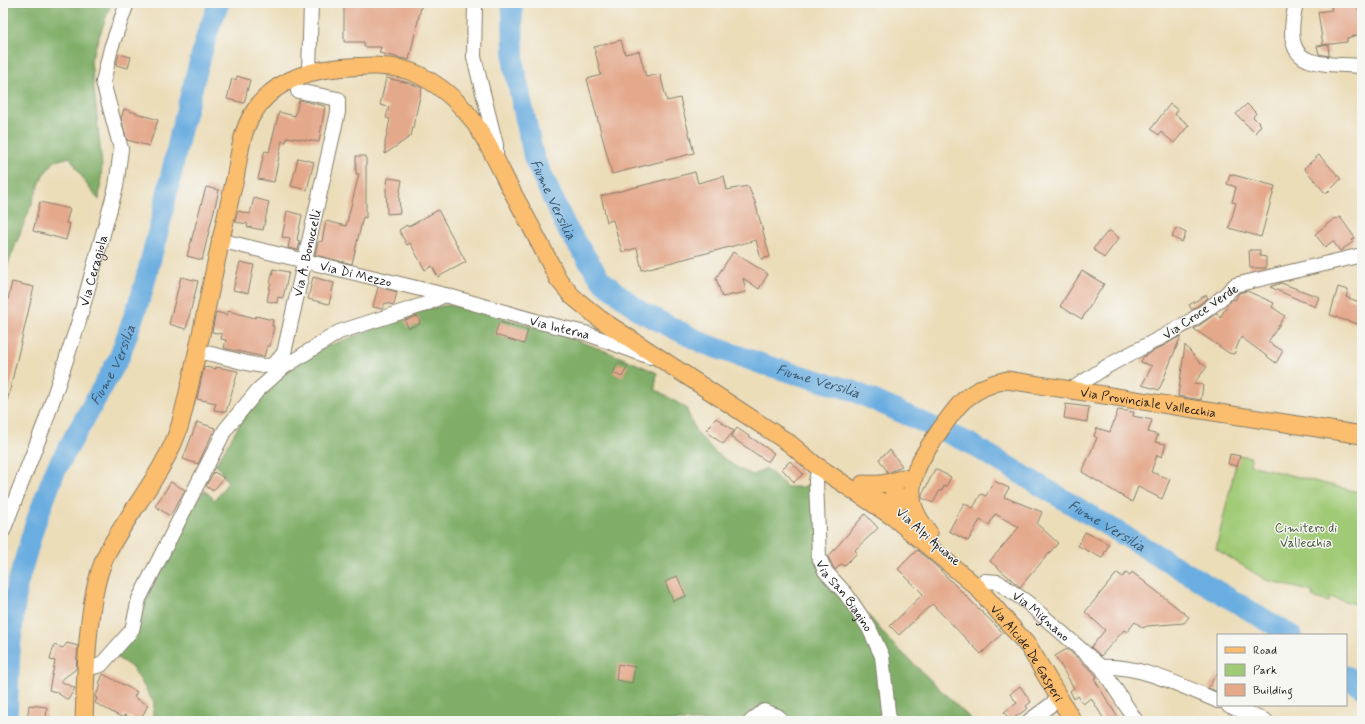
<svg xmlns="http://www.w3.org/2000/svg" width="1365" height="724" font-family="Mynerve,sans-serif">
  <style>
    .green { fill: #a0ca76; stroke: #5e7349 }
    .forest { fill: #80ae67; stroke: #4e6542 }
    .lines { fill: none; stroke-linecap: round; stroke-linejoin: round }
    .river { stroke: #6bade0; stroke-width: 21 }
    .building { fill: #e4a88b }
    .minor-casing { stroke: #847c6a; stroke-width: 16 }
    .major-casing { stroke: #847c6a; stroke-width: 19 }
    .minor { stroke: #fff; stroke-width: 14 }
    .major { stroke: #fbbd6e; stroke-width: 17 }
    .labels { text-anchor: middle; stroke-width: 3; stroke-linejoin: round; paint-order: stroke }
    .street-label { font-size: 13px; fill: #1c1c1c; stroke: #f6f6f2 }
    .park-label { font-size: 13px; fill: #4a593c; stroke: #f6f6f2 }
    .water-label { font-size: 14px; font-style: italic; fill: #3c566a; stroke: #f6f6f2 }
  </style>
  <rect width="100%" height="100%" fill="#f6f6f2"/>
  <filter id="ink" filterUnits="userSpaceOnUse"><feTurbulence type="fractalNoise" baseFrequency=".025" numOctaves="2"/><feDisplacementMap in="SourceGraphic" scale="8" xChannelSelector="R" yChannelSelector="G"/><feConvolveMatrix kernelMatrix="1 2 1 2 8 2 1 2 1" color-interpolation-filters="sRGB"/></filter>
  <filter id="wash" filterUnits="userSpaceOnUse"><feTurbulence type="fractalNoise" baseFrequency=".012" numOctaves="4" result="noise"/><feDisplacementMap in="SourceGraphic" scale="16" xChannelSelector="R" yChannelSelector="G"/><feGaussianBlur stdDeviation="0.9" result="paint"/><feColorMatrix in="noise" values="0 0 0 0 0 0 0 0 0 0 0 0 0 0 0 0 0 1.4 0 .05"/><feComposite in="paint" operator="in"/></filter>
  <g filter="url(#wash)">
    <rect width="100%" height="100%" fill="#ecddb9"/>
    <path class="green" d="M 1238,455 L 1251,457 L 1250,465 L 1362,493 L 1362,606 L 1330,597 L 1329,602 L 1312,597 L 1313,592 L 1266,580 L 1216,549 Z"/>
    <g class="forest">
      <path d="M 3,3 L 111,3 L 91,60 L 102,166 L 99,200 L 89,188 L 70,157 L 55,161 L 43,175 L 3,277 Z"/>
      <path d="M 449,305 C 520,319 592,343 657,373 L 655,389 L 686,408 L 696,432 L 715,452 L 739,469 L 753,475 L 766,468 L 787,487 L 802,487 L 819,483 L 824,562 L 890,641 L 973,721 L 152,721 L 154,703 L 133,668 L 116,657 L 193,507 L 204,490 L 215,500 L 228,482 L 216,464 L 252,404 L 282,375 L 323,348 L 426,309 Z"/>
    </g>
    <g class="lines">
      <g class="river">
        <path id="s1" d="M 512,3 L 514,67 L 534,158 L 566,227 L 601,280 L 641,312 L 705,344 L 765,365 L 851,390 L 969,443 L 1291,635"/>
        <path d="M 1346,676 L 1362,688"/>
        <path id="s2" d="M 7,721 L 10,649 L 17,586 L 35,524 L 55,471 L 119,358 L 142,293 L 162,216 L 181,130 L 207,34 L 219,3"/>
      </g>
    </g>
    <g id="blocks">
      <g class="building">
        <path d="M 344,3 L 422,3 L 409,60 L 379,53 L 381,47 L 364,47 L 364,42 L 344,42 Z"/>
        <path d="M 1330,3 L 1356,3 L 1362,18 L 1362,34 L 1347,38 L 1347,42 L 1323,45 L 1318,12 L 1332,10 Z"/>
        <path d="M 621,40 L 625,54 L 639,51 L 646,77 L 660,74 L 667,101 L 680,98 L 694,153 L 612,174 L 587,79 L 601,75 L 594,47 Z"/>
        <path d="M 1328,45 L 1329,56 L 1319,54 L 1317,46 Z"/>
        <path d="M 119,54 L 131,57 L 128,68 L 116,65 Z"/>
        <path d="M 237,76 L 250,80 L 244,103 L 227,99 L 232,78 L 236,80 Z"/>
        <path d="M 386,78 L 410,83 L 422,88 L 411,136 L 385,154 L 385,143 L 390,119 L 386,118 L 389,107 L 380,105 Z"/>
        <path d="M 299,100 L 325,106 L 319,142 L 287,137 L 286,142 L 282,141 L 274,182 L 258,179 L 264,153 L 265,151 L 269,152 L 279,112 L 295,116 Z"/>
        <path d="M 1170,104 L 1178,110 L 1175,114 L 1189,125 L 1174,143 L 1161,132 L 1159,135 L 1151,129 Z"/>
        <path d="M 1247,104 L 1256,113 L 1253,117 L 1261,125 L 1255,133 L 1236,114 Z"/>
        <path d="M 124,109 L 158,120 L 149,146 L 127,140 L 121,118 Z"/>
        <path d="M 1319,155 L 1341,179 L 1326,194 L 1304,168 Z"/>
        <path d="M 356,156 L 366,156 L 366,218 L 363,217 L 352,264 L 315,255 L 318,242 L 322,241 L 326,221 L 346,226 L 359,174 L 356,174 Z"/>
        <path d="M 298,158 L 314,162 L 307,190 L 291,186 Z"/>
        <path d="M 695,172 L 698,183 L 724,176 L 727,190 L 748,186 L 755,202 L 770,257 L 761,259 L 756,240 L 642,270 L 637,248 L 622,252 L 613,220 L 607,222 L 601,196 Z"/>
        <path d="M 1230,174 L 1275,186 L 1261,237 L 1229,228 L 1236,203 L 1232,202 L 1236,187 L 1227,184 Z"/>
        <path d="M 388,178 L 402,180 L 399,197 L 400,213 L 387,214 L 386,189 Z"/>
        <path d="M 206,187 L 219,190 L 202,260 L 187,256 Z"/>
        <path d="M 254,198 L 269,202 L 263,230 L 247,227 L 248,224 L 235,222 L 238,211 L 250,214 Z"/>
        <path d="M 40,202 L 70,209 L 66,223 L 70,224 L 66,240 L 33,231 Z"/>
        <path d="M 438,210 L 466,262 L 438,277 L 432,266 L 425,270 L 410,243 L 407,245 L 399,230 L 407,225 L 408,227 Z"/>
        <path d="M 287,211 L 302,215 L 297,240 L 300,241 L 298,250 L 288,248 L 290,238 L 282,237 Z"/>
        <path d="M 1340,217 L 1355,238 L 1352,240 L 1353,242 L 1340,251 L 1333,241 L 1325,247 L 1315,234 L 1335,218 L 1336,219 Z"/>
        <path d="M 1176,228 L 1186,233 L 1182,242 L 1172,237 Z"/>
        <path d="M 1109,230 L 1119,238 L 1104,258 L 1093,249 Z"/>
        <path d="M 1249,250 L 1260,250 L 1260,256 L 1266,257 L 1266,268 L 1250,268 Z"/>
        <path d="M 733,252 L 768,274 L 759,289 L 743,278 L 746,292 L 722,297 L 716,278 Z"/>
        <path d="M 240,262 L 254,265 L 248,293 L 233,290 Z"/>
        <path d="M 273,269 L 289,272 L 283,298 L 278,297 L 277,303 L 267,301 Z"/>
        <path d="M 1082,271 L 1104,284 L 1082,319 L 1060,306 Z"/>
        <path d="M 181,277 L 198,281 L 186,329 L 169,324 Z"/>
        <path d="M 313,277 L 334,283 L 329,304 L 308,299 Z"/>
        <path d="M 12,282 L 34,287 L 7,402 L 3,402 L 3,321 Z"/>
        <path d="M 1281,283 L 1319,297 L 1315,307 L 1270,287 Z"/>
        <path d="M 378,287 L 397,292 L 394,305 L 385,303 L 382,309 L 373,307 Z"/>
        <path d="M 1338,287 L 1348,290 L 1346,297 L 1362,303 L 1362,325 L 1337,318 L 1337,317 L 1330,315 Z"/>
        <path d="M 1247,291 L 1274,303 L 1272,307 L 1285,316 L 1268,342 L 1283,351 L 1276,363 L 1241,337 L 1234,354 L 1229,353 L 1194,329 L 1217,313 L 1220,318 L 1228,304 L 1233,299 L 1235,300 L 1239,293 Z"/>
        <path d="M 1206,295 L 1208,298 L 1192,310 L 1189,305 Z"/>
        <path d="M 228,311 L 255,318 L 256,316 L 273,320 L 272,326 L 274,326 L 270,346 L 267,346 L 264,357 L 224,348 L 226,340 L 221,339 L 222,334 L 212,332 L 216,312 L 227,315 Z"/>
        <path d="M 418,316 L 420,324 L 408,328 L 405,320 Z"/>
        <path d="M 499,322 L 528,330 L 524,344 L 495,335 Z"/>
        <path d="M 1181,336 L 1159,390 L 1142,385 L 1152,366 L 1141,362 L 1143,357 Z"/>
        <path d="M 1185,345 L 1199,362 L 1207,367 L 1194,383 L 1203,385 L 1201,400 L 1178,396 Z"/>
        <path d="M 618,363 L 628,366 L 622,377 L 613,373 Z"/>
        <path d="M 204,367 L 216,369 L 216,367 L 238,371 L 226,412 L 214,410 L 216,403 L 197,399 Z"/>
        <path d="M 1066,404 L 1089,407 L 1087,422 L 1064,418 Z"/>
        <path d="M 1118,410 L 1134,412 L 1133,416 L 1152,420 L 1148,432 L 1158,435 L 1155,442 L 1166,444 L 1162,457 L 1157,455 L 1151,472 L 1170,479 L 1162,499 L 1138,487 L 1132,502 L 1082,472 L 1097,438 L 1094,436 L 1097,428 L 1110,432 Z"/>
        <path d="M 716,418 L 734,431 L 723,444 L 706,431 Z"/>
        <path d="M 197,422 L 215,428 L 198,464 L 183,459 Z"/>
        <path d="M 737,428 L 774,453 L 768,462 L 731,437 Z"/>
        <path d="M 890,450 L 902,466 L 888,473 L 879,459 Z"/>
        <path d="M 1230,454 L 1240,456 L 1237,466 L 1228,464 Z"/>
        <path d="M 790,461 L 803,474 L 794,482 L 782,469 Z"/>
        <path d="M 935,469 L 951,477 L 946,487 L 944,486 L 942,491 L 940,490 L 933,503 L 922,498 L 922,495 Z"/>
        <path d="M 214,472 L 224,478 L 213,491 L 206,486 Z"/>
        <path d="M 994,481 L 1009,488 L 1004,497 L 1042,512 L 1037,524 L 1058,543 L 1020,587 L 990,561 L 1019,527 L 995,514 L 989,525 L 980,520 L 968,541 L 949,531 L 964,503 L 973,508 L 981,494 L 986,496 Z"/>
        <path d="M 171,482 L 185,490 L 170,516 L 155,506 Z"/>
        <path d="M 865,514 L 878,528 L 855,550 L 857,553 L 844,566 L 841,564 L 835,570 L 828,557 Z"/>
        <path d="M 1085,532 L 1109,544 L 1102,558 L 1078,546 Z"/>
        <path d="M 917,550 L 937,567 L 1003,633 L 981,654 L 932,604 L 899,635 L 890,626 L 923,594 L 898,569 Z"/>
        <path d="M 1132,572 L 1189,617 L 1184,623 L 1147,626 L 1143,628 L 1135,622 L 1127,632 L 1124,630 L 1101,656 L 1091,647 L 1105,630 L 1085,612 L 1117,573 L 1123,577 L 1126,573 L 1130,576 Z"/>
        <path d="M 677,576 L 686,596 L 673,601 L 665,582 Z"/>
        <path d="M 67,643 L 78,646 L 76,669 L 60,681 L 75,688 L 68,700 L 56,692 L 49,690 L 55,661 L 50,660 L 54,645 L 63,648 Z"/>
        <path d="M 1067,649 L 1092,671 L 1097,677 L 1094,679 L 1120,721 L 1105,721 L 1091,698 L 1083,704 L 1078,696 L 1074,699 L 1070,691 L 1074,688 L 1055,656 Z"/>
        <path d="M 618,664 L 635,667 L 632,683 L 616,680 Z"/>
        <path d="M 1218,672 L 1218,692 L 1208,688 Z"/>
        <path d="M 103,674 L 137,692 L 134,697 L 148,705 L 140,721 L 124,715 L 123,718 L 95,703 L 97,698 L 95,697 L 101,685 L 99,684 Z"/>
        <path d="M 1020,686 L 1031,702 L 1026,706 L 1028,708 L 1010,721 L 1004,712 L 1017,703 L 1010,694 Z"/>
        <path d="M 29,705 L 47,707 L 46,721 L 27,721 Z"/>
      </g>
    </g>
  </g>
  <g filter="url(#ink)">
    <use href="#blocks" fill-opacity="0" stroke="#847c6a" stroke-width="1"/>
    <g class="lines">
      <g class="minor-casing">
        <g id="minor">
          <path d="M 475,3 L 474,57 L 496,145 L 496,157"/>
          <path d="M 1296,3 C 1281,68 1310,63 1362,66"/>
          <path d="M 309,72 L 311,3"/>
          <path id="s3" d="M 219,240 L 445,295 L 539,322 L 585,333 L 650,357"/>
          <path id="s4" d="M 196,352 C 215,351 261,372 273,364 C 277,362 281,356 284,353 L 338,112 L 338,99 L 298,91"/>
          <path d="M 1072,389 C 1084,382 1095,374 1106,367 C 1149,342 1200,323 1235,285 L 1362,255"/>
          <path id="s5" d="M 819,467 L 816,481 L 819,557 L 825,571 L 846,594 L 869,628 L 882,656 L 889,721"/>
          <path id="s6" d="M 3,531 L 46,420 L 78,324 L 116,187 L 121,149 L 103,82 L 111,48 L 127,3"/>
          <path id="s7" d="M 977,587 L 985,581 L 998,582 L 1028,603 L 1101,667 C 1141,665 1182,686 1218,701"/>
          <path d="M 1101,667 L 1136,721"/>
          <path d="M 86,669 L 101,665 L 132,630 L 139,599 L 225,430 L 258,390 L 284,367 L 339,332 L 426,304 L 445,295"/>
          <path d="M 1228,705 L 1266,721"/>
          <path d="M 751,721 L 764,711 L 778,716 L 781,721"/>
          <path d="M 1029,721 L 1060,698"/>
        </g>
      </g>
      <g class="major-casing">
        <g id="major">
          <path d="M 895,482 L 892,504 L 895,512"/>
          <path d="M 863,484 C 878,485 889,484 903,478"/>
          <path d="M 872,497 C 887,507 898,503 912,494"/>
          <path id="s8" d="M 929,533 C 921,522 913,511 912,498 C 911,489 913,479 916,471 C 920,457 953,410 964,400 C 977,389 991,383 1007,380 L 1362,435"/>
          <path id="s9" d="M 84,721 C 86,673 86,594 108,551 C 129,512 168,467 180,425 C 201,345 214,263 234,183 C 239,161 240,135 252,115 C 270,84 303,71 337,68 C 362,66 394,63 417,74 C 438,84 457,100 471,118 C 486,138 497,162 508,184 C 525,215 542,247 558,279 L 572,296 L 600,319 L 789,443 L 814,464 L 893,517 L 977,587 L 1029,647 L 1073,721"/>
        </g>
      </g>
      <use href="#minor" class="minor"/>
      <use href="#major" class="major"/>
    </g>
  </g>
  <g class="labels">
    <g class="street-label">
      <text dy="5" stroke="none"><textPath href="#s4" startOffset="197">Via A. Bonuccelli</textPath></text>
      <text dy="5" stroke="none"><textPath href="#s6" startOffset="276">Via Ceragiola</textPath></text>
      <text dy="5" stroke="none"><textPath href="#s3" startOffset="141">Via Di Mezzo</textPath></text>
      <text transform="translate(1200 311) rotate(-34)" y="5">Via Croce Verde</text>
      <text dy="5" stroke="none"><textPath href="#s3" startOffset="352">Via Interna</textPath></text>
      <text dy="5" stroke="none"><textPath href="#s8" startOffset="344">Via Provinciale Vallecchia</textPath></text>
      <text transform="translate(929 536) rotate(41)" y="5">Via Alpi Apuane</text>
      <text dy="5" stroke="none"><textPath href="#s5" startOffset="137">Via San Biagino</textPath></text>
      <text dy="5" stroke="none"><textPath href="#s7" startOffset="78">Via Mignano</textPath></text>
      <text dy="5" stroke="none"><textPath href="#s9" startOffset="1677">Via Alcide De Gasperi</textPath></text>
    </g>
    <g class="park-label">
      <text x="1306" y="532">Cimitero di<tspan x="1306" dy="15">Vallecchia</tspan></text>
    </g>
    <g class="water-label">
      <text dy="5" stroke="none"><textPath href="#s1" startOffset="203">Fiume Versilia</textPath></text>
      <text dy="5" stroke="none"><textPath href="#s2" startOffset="378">Fiume Versilia</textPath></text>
      <text dy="5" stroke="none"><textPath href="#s1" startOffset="539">Fiume Versilia</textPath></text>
      <text dy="5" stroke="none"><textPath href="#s1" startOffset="863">Fiume Versilia</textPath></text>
    </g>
  </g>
  <rect width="1365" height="724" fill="none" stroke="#f6f6f2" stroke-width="16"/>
  <rect x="1217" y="634" width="130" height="72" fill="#f6f6f2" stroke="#9f9f9c"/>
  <rect x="1225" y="647" width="20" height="6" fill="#fbbd6e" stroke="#9f9f9c"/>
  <text x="1253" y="654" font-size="12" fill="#1c1c1c">Road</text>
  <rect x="1225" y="664" width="20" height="12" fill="#a0ca76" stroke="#9f9f9c"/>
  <text x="1253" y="674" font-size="12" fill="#1c1c1c">Park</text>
  <rect x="1225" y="684" width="20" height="12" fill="#e4a88b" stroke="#9f9f9c"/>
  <text x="1253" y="694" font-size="12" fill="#1c1c1c">Building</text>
</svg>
